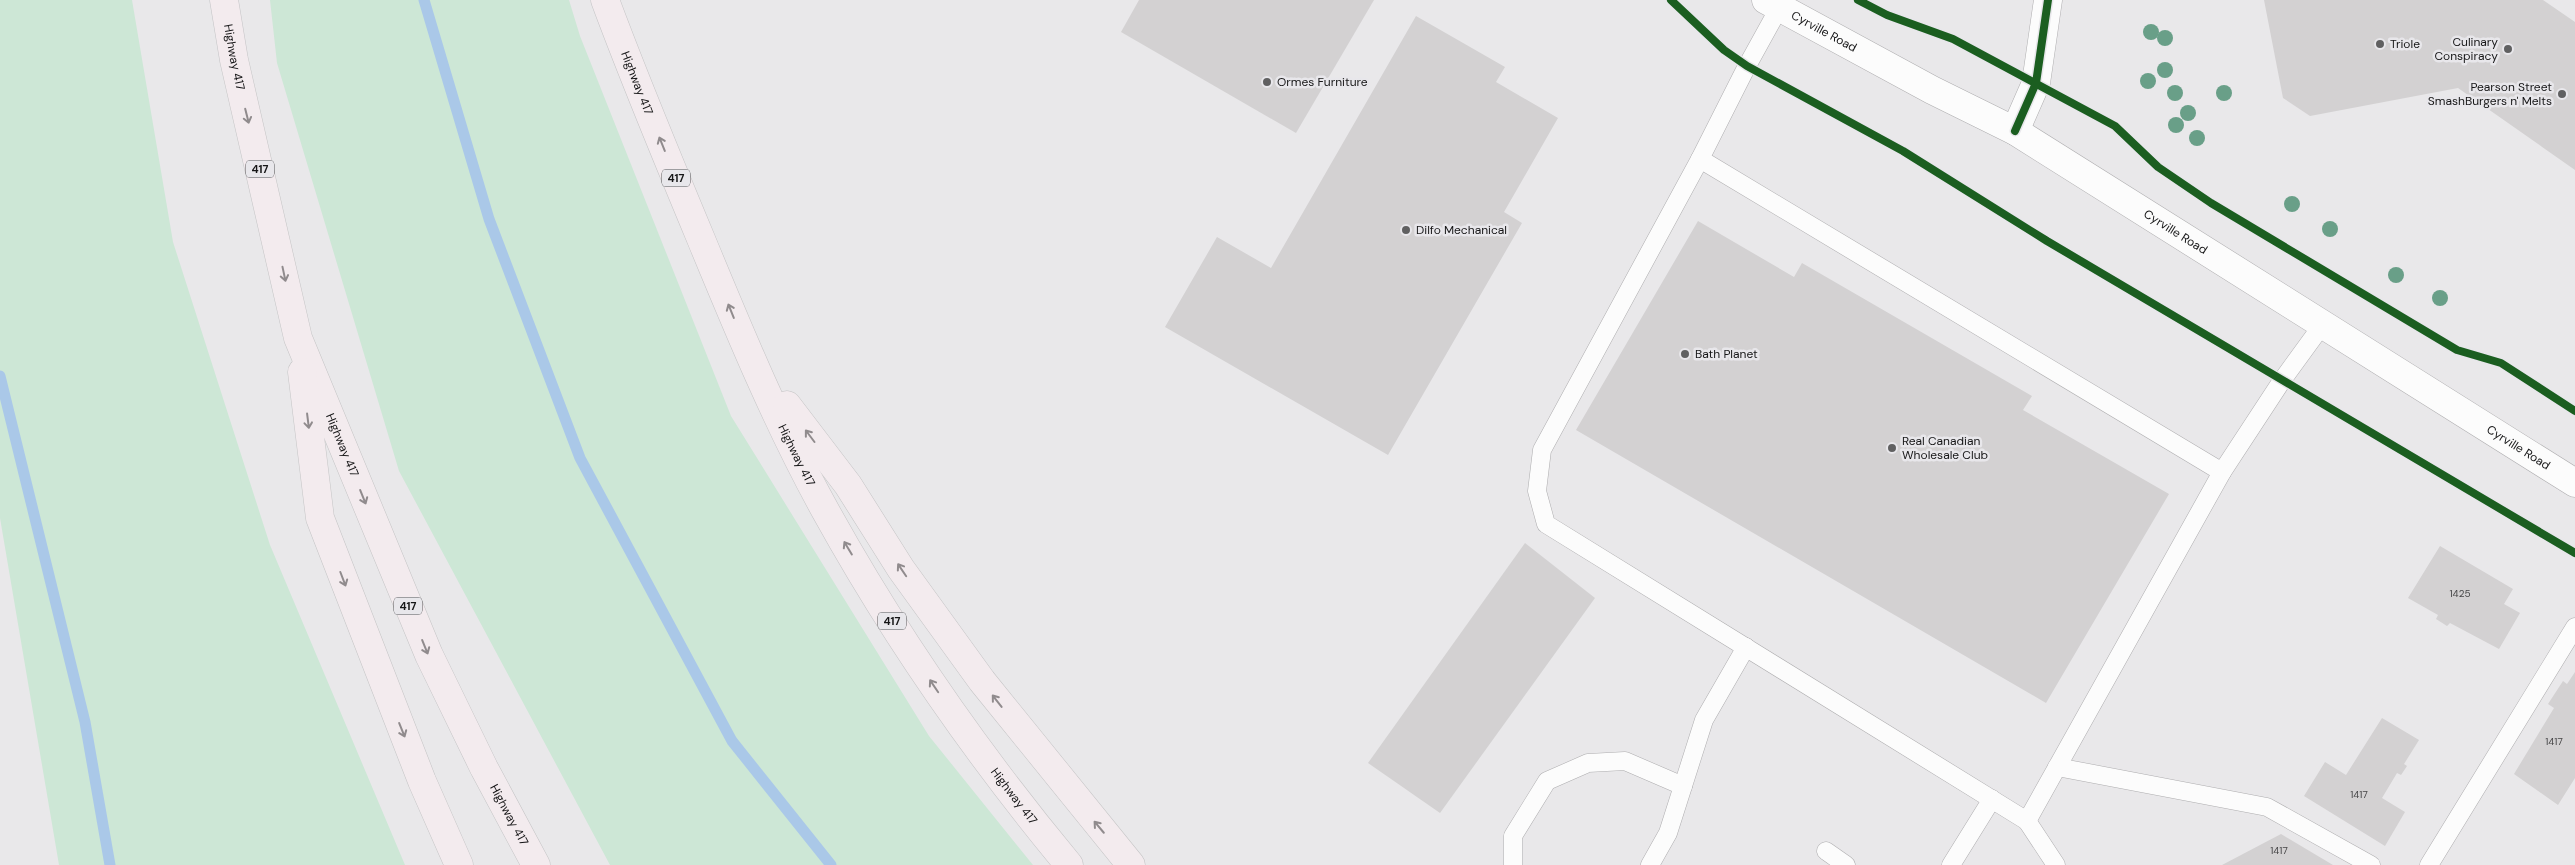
<svg xmlns="http://www.w3.org/2000/svg" width="2575" height="865" font-family="'DM Sans',sans-serif">
  <style>
    .green { fill: #cde7d6 }
    .lines { fill: none; stroke-linecap: round; stroke-linejoin: round }
    .stream { stroke: #aac8e8; stroke-width: 11 }
    .building { fill: #d3d1d2 }
    .lane-casing { stroke: #aeadaf; stroke-width: 19 }
    .secondary-casing { stroke: #aeadaf; stroke-width: 29 }
    .highway-casing { stroke: #c4c4c5; stroke-width: 29 }
    .lane { stroke: #fcfcfc; stroke-width: 18 }
    .secondary { stroke: #fcfcfc; stroke-width: 28 }
    .highway { stroke: #f3ebee; stroke-width: 28 }
    .cycleway-casing { stroke: #e8e7eb; stroke-width: 11 }
    .cycleway { stroke: #1b5e20; stroke-width: 8 }
    .tree { fill: #699f88 }
    .oneway { stroke: #908b8d }
    .poi-dot { fill: #606061; stroke: #e8e7eb; stroke-width: 2 }
    .labels { text-anchor: middle; stroke-width: 5; stroke-linejoin: round; paint-order: stroke }
    .number-label { font-size: 10px; fill: #464647 }
    .shield { fill: #e8e7eb; stroke: #555557; stroke-width: 1 }
    .shield-label { font-size: 11px; font-weight: bold; fill: #161617 }
    .street-label { font-size: 12px; fill: #161617; stroke: #e8e7eb }
    .poi-label { font-size: 12px; fill: #161617; stroke: #e8e7eb; text-anchor: start }
  </style>
  <rect width="100%" height="100%" fill="#e9e8ea"/>
  <g class="green">
    <path d="M 0,0 L 132,0 L 173,242 L 270,545 L 405,865 L 59,865 L 0,518 Z"/>
    <path d="M 270,0 L 569,0 L 580,36 L 731,416 L 929,736 L 1033,865 L 610,865 L 399,471 L 277,63 Z"/>
  </g>
  <g class="lines">
    <g class="stream">
      <path d="M 424,0 L 489,219 L 580,458 L 732,741 L 831,865"/>
      <path d="M 0,376 L 85,722 L 110,865"/>
    </g>
  </g>
  <g class="building">
    <path d="M 1139,0 L 1374,0 L 1296,133 L 1121,32 Z"/>
    <path d="M 2264,0 L 2543,0 L 2575,22 L 2575,170 L 2458,88 L 2310,116 L 2283,98 Z"/>
    <path d="M 1416,16 L 1505,67 L 1496,82 L 1558,118 L 1504,212 L 1522,223 L 1388,455 L 1165,327 L 1217,237 L 1271,268 Z"/>
    <path d="M 1698,221 L 1794,277 L 1802,263 L 2032,396 L 2023,410 L 2169,494 L 2046,703 L 1576,430 Z"/>
    <path d="M 1525,543 L 1595,598 L 1440,813 L 1368,763 Z"/>
    <path d="M 2440,546 L 2513,589 L 2504,604 L 2520,613 L 2499,649 L 2450,623 L 2447,626 L 2436,619 L 2438,615 L 2408,598 Z"/>
    <path d="M 2575,672 L 2575,778 L 2558,805 L 2514,774 L 2554,708 L 2548,704 L 2563,681 L 2567,684 Z"/>
    <path d="M 2382,718 L 2419,740 L 2404,764 L 2407,766 L 2401,775 L 2397,773 L 2382,798 L 2405,812 L 2385,846 L 2304,796 L 2325,762 L 2346,775 Z"/>
    <path d="M 2281,834 L 2333,865 L 2222,865 Z"/>
  </g>
  <g class="lines">
    <g class="lane-casing">
      <g id="lane">
        <path d="M 1779,8 L 1747,66 L 1700,159 L 2222,472 L 2283,379 L 2323,324"/>
        <path d="M 1700,159 L 1542,450 L 1537,491 L 1546,524 L 2027,821 L 2222,472"/>
        <path d="M 2057,767 L 2267,807 L 2371,865"/>
        <path d="M 2027,821 L 2056,865"/>
        <path d="M 1826,851 L 1846,865"/>
        <path d="M 1513,865 L 1513,836 L 1547,781 L 1588,763 L 1625,761 L 1683,786"/>
        <path d="M 1650,865 L 1668,833 L 1704,720 L 1746,647"/>
        <path d="M 1951,865 L 1992,799"/>
        <path d="M 2429,865 L 2575,627"/>
      </g>
    </g>
    <g class="secondary-casing">
      <g id="secondary">
        <path id="s1" d="M 1766,0 L 1932,90 L 2015,131 L 2575,483"/>
        <path d="M 2015,131 L 2036,83 L 2048,0"/>
      </g>
    </g>
    <g class="highway-casing">
      <g id="highway">
        <path id="s2" d="M 224,0 L 234,60 L 298,338 L 429,655 L 484,768 L 536,865"/>
        <path id="s3" d="M 605,0 C 635,81 668,160 701,239 C 739,331 777,423 825,510 C 894,635 977,754 1069,865"/>
        <path d="M 302,372 L 320,518 L 422,781 L 459,865"/>
        <path d="M 787,405 L 848,485 L 901,569 L 982,681 L 1131,865"/>
      </g>
    </g>
    <use href="#lane" class="lane"/>
    <use href="#secondary" class="secondary"/>
    <use href="#highway" class="highway"/>
    <g class="cycleway-casing">
      <g id="cycleway">
        <path d="M 1671,0 L 1724,50 L 1747,66 L 1903,151 L 2047,241 L 2575,553"/>
        <path d="M 1858,0 L 1887,15 L 1953,39 L 2115,126 L 2158,167 L 2211,203 L 2457,350 L 2501,363 L 2575,411"/>
        <path d="M 2015,131 L 2036,83 L 2048,0"/>
      </g>
    </g>
    <use href="#cycleway" class="cycleway"/>
  </g>
  <g class="tree">
    <circle cx="2151" cy="32" r="8"/>
    <circle cx="2165" cy="38" r="8"/>
    <circle cx="2165" cy="70" r="8"/>
    <circle cx="2148" cy="81" r="8"/>
    <circle cx="2175" cy="93" r="8"/>
    <circle cx="2224" cy="93" r="8"/>
    <circle cx="2188" cy="113" r="8"/>
    <circle cx="2176" cy="125" r="8"/>
    <circle cx="2197" cy="138" r="8"/>
    <circle cx="2292" cy="204" r="8"/>
    <circle cx="2330" cy="229" r="8"/>
    <circle cx="2396" cy="275" r="8"/>
    <circle cx="2440" cy="298" r="8"/>
  </g>
  <defs><path id="oneway-shaft" d="M-6 0H5M1.5-3L5.5 0L1.5 3" fill="none" stroke-width="1.6" stroke-linecap="round" stroke-linejoin="round" transform="scale(1.25)"/></defs>
  <g class="oneway">
    <use href="#oneway-shaft" transform="translate(247 116) rotate(76)"/>
    <use href="#oneway-shaft" transform="translate(662 144) rotate(-112)"/>
    <use href="#oneway-shaft" transform="translate(284 274) rotate(78)"/>
    <use href="#oneway-shaft" transform="translate(731 311) rotate(-112)"/>
    <use href="#oneway-shaft" transform="translate(308 421) rotate(83)"/>
    <use href="#oneway-shaft" transform="translate(810 436) rotate(-127)"/>
    <use href="#oneway-shaft" transform="translate(363 497) rotate(68)"/>
    <use href="#oneway-shaft" transform="translate(848 548) rotate(-121)"/>
    <use href="#oneway-shaft" transform="translate(902 570) rotate(-124)"/>
    <use href="#oneway-shaft" transform="translate(343 579) rotate(69)"/>
    <use href="#oneway-shaft" transform="translate(425 647) rotate(68)"/>
    <use href="#oneway-shaft" transform="translate(934 686) rotate(-124)"/>
    <use href="#oneway-shaft" transform="translate(997 701) rotate(-128)"/>
    <use href="#oneway-shaft" transform="translate(402 730) rotate(68)"/>
    <use href="#oneway-shaft" transform="translate(1099 827) rotate(-130)"/>
  </g>
  <g class="poi-dot">
    <circle cx="2380" cy="44" r="5"/>
    <circle cx="2508" cy="49" r="5"/>
    <circle cx="1267" cy="82" r="5"/>
    <circle cx="2562" cy="94" r="5"/>
    <circle cx="1406" cy="230" r="5"/>
    <circle cx="1685" cy="354" r="5"/>
    <circle cx="1892" cy="448" r="5"/>
  </g>
  <g class="labels">
    <g class="number-label">
      <text x="2460" y="597">1425</text>
      <text x="2554" y="745">1417</text>
      <text x="2359" y="798">1417</text>
      <text x="2279" y="854">1417</text>
    </g>
    <g class="shield">
      <rect x="246" y="160.5" width="28" height="17" rx="4"/>
      <rect x="662" y="169.5" width="28" height="17" rx="4"/>
      <rect x="394" y="597.5" width="28" height="17" rx="4"/>
      <rect x="878" y="612.5" width="28" height="17" rx="4"/>
    </g>
    <g class="shield-label">
      <text x="260" y="173">417</text>
      <text x="676" y="182">417</text>
      <text x="408" y="610">417</text>
      <text x="892" y="625">417</text>
    </g>
    <g class="street-label">
      <text dy="4" stroke="none"><textPath href="#s1" startOffset="66">Cyrville Road</textPath></text>
      <text dy="4" stroke="none"><textPath href="#s2" startOffset="58">Highway 417</textPath></text>
      <text dy="4" stroke="none"><textPath href="#s3" startOffset="89">Highway 417</textPath></text>
      <text dy="4" stroke="none"><textPath href="#s1" startOffset="471">Cyrville Road</textPath></text>
      <text dy="4" stroke="none"><textPath href="#s2" startOffset="462">Highway 417</textPath></text>
      <text dy="4" stroke="none"><textPath href="#s1" startOffset="876">Cyrville Road</textPath></text>
      <text dy="4" stroke="none"><textPath href="#s3" startOffset="494">Highway 417</textPath></text>
      <text dy="4" stroke="none"><textPath href="#s3" startOffset="899">Highway 417</textPath></text>
      <text dy="4" stroke="none"><textPath href="#s2" startOffset="868">Highway 417</textPath></text>
    </g>
    <g class="poi-label">
      <text x="2498" y="46" text-anchor="end">Culinary<tspan x="2498" dy="14">Conspiracy</tspan></text>
      <text x="2390" y="48">Triole</text>
      <text x="1277" y="86">Ormes Furniture</text>
      <text x="2552" y="91" text-anchor="end">Pearson Street<tspan x="2552" dy="14">SmashBurgers n' Melts</tspan></text>
      <text x="1416" y="234">Dilfo Mechanical</text>
      <text x="1695" y="358">Bath Planet</text>
      <text x="1902" y="445">Real Canadian<tspan x="1902" dy="14">Wholesale Club</tspan></text>
    </g>
  </g>
</svg>
